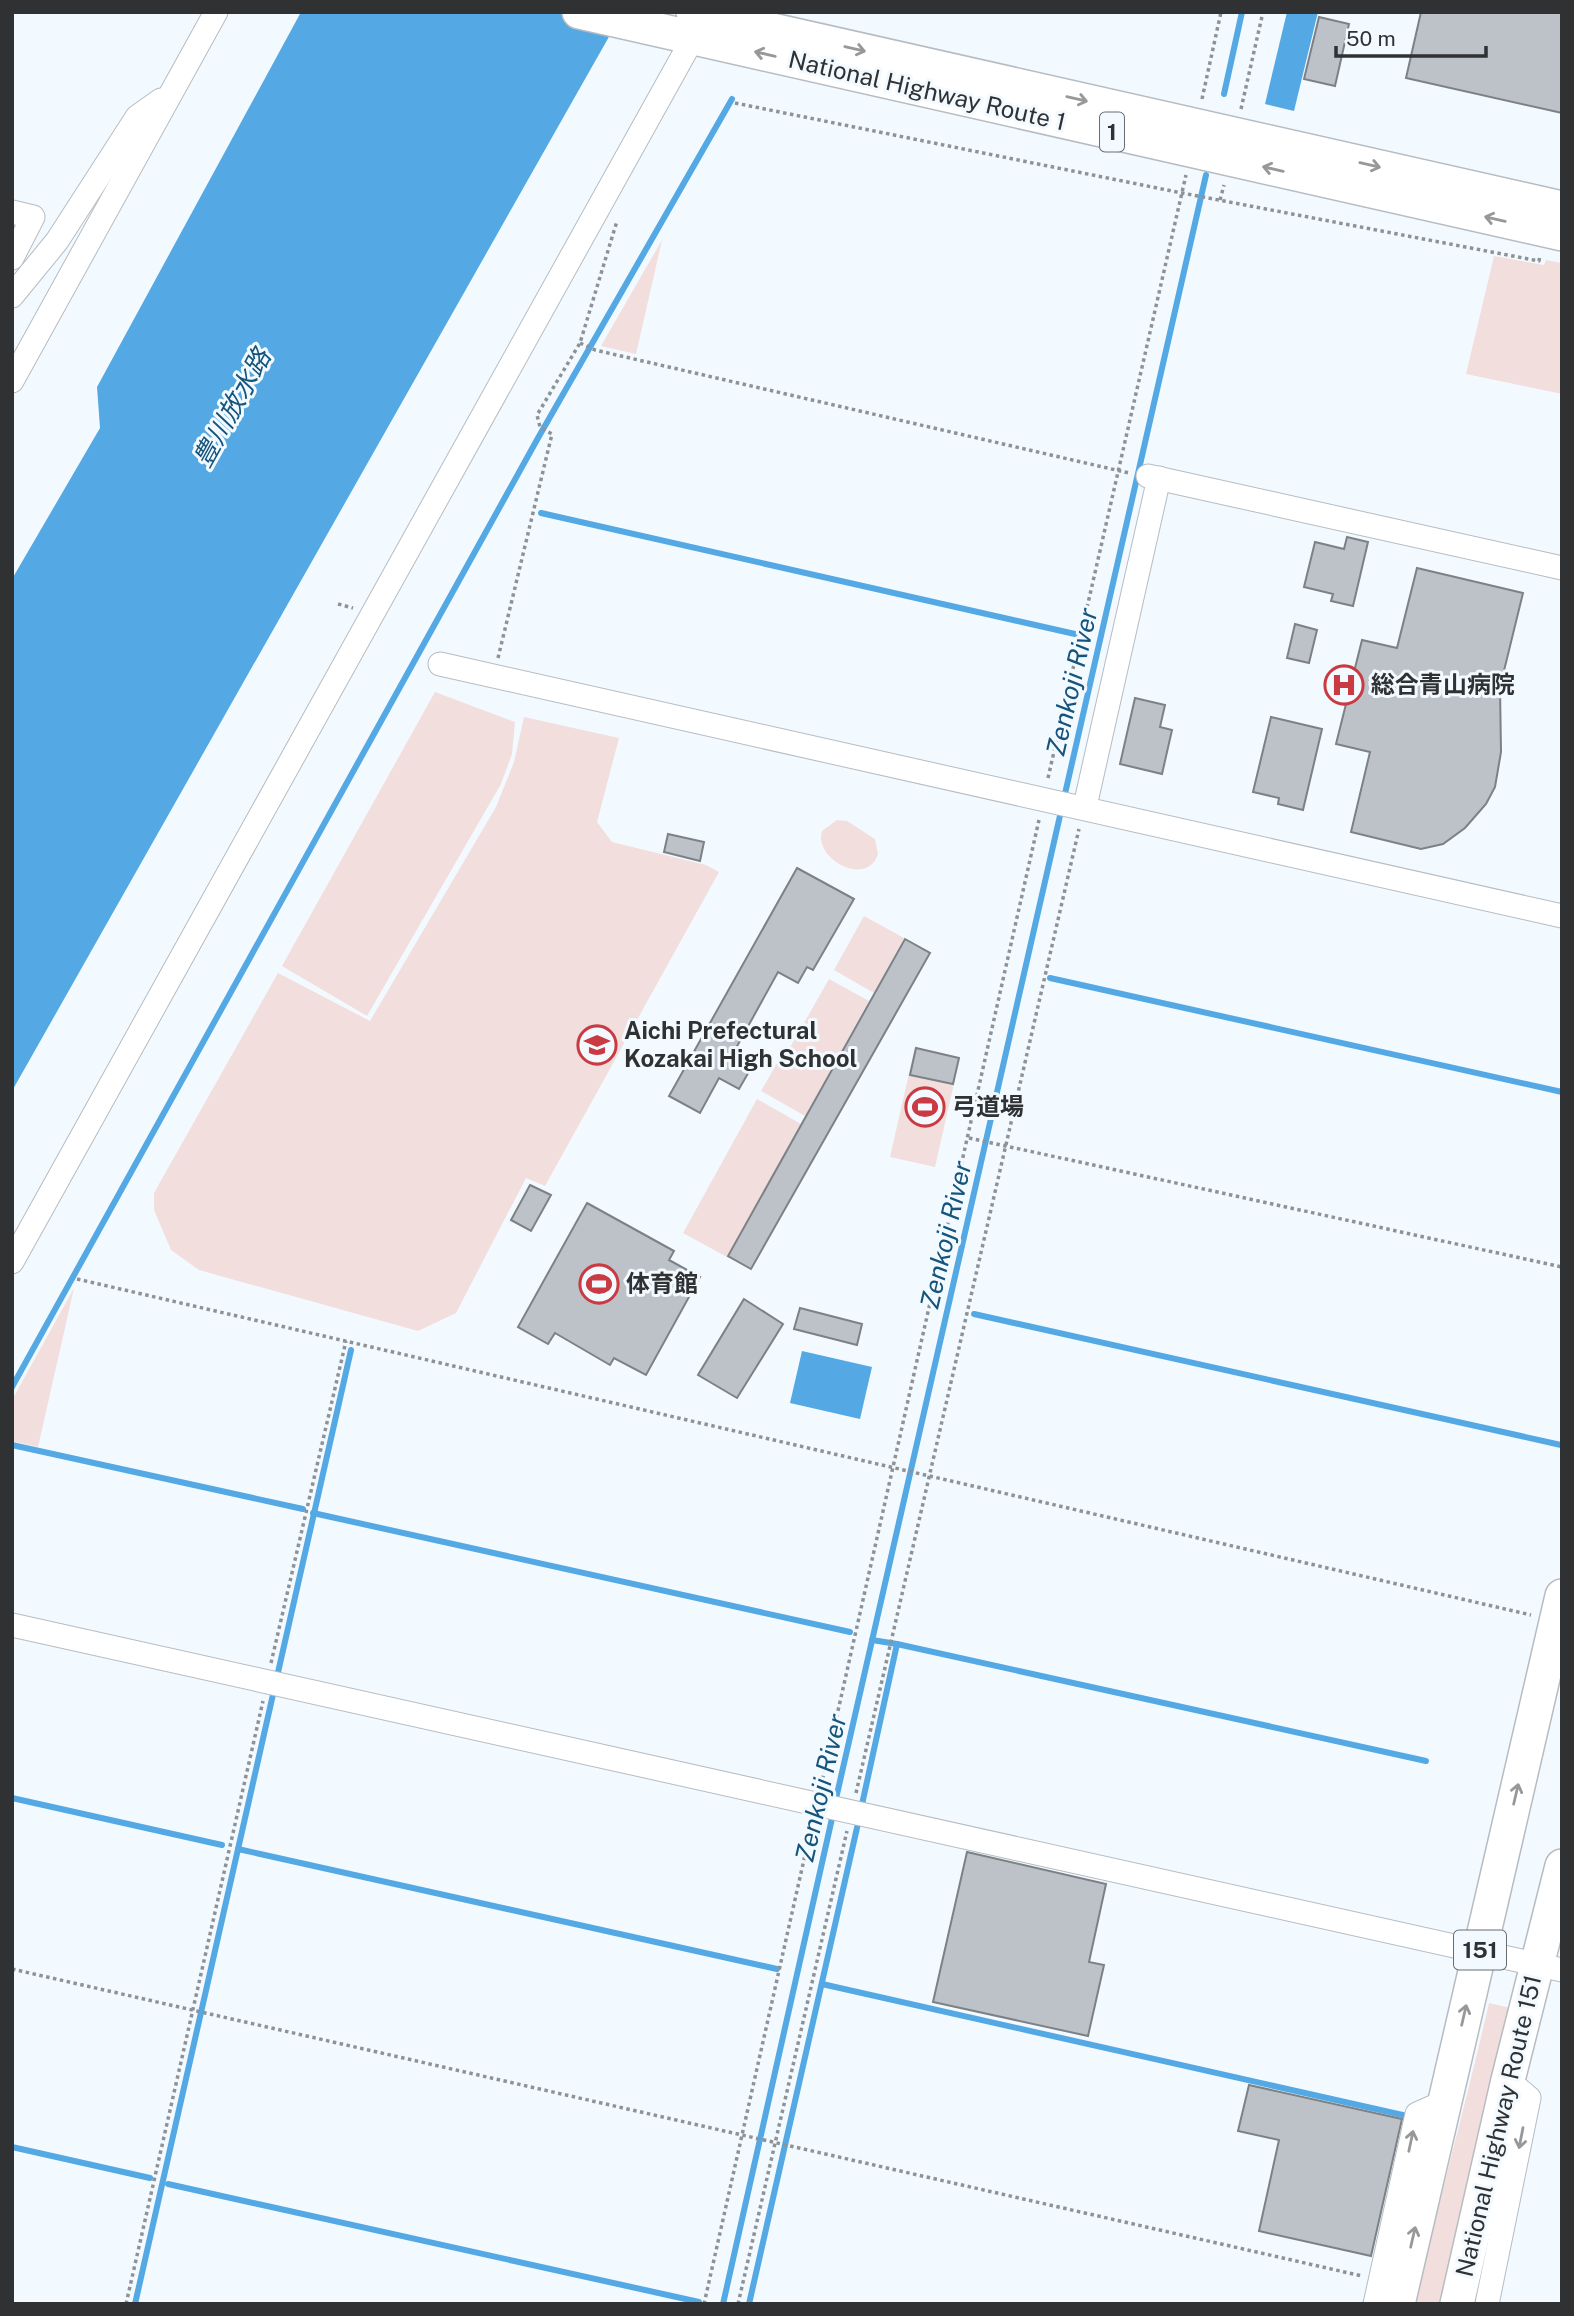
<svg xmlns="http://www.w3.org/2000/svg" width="1574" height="2316" font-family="'Public Sans','Noto Sans JP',sans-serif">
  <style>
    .green { fill: #f2dedd }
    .water { fill: #54a9e4 }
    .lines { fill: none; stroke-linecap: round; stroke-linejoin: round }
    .stream { stroke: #54a9e4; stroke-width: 6 }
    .building { fill: #bcc2c7; stroke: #7c8186; stroke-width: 2 }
    .minor-casing { stroke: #b6bcc1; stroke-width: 25 }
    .highway-casing { stroke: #b6bcc1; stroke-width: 36 }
    .path { stroke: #8e9296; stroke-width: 3.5; stroke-dasharray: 3.5 3.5; stroke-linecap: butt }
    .minor { stroke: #fff; stroke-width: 23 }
    .highway { stroke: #fff; stroke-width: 33 }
    .oneway { stroke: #979899 }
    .labels { text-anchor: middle; stroke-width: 6; stroke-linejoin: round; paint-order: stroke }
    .shield { fill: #f3faff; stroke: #6a6d70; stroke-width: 2 }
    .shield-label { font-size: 23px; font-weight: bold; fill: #2f3133 }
    .street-label { font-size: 24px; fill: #2f3133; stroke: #f3faff }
    .poi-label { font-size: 24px; font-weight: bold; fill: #2f3133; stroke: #f3faff; text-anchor: start }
    .water-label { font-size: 26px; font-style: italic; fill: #15547c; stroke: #f3faff }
  </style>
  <rect width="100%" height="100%" fill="#f3faff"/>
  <g class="green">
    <path d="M 662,240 L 636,354 L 601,346 Z"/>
    <path d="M 1494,256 L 1544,265 L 1546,260 L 1562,263 L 1562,394 L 1466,374 Z"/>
    <path d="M 435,692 L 515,722 L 512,754 L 501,784 L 367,1016 L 282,966 Z"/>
    <path d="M 524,717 L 619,738 L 597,822 L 612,842 L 706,865 L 719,872 L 545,1186 L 526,1178 L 456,1313 L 418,1331 L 199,1270 L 171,1250 L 154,1210 L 154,1193 L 278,973 L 370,1021 L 496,807 L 514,762 Z"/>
    <path d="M 837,820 L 847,821 L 875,839 L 878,854 C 867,888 813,859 822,831 Z"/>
    <path d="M 864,916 L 904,938 L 874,993 L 834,970 Z"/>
    <path d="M 829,979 L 869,1001 L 805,1116 L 761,1091 L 785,1049 L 788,1051 Z"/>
    <path d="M 915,1047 L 960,1057 L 935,1167 L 890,1157 Z"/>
    <path d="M 757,1099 L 801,1124 L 727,1257 L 683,1233 Z"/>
    <path d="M 74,1288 L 38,1447 L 12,1441 L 12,1400 Z"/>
    <path d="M 1489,2003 L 1520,2010 L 1453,2304 L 1415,2304 C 1438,2203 1466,2104 1489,2003 Z"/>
  </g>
  <g class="water">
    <path d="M 301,12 L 623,12 L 12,1091 L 12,579 L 100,428 L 97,387 Z"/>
    <path d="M 1287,12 L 1318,12 L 1294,111 L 1265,104 Z"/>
    <path d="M 802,1351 L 872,1367 L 860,1419 L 790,1403 Z"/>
  </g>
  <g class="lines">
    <g class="stream">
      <path d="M 1224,94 L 1242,12"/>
      <path d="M 541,513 L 1075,634"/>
      <path d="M 1050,978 L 1562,1092"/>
      <path d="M 974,1314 L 1561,1445"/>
      <path d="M 12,1387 L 538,438 L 732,99"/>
      <path d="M 12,1445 L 303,1509"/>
      <path d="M 313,1513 L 850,1632"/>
      <path d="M 897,1644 L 1426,1761"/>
      <path d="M 12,1798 L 222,1845"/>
      <path d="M 835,1803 L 1206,175"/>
      <path d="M 861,1809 L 897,1644 L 872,1640"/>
      <path d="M 238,1849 L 777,1969"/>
      <path d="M 822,1984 L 1407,2116"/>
      <path d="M 12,2147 L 150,2178"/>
      <path d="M 168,2184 L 699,2302"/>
      <path d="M 135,2304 L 351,1350"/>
      <path d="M 723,2304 L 833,1814"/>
      <path d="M 749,2304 L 859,1819"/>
    </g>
  </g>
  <g class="building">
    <path d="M 1421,12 L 1562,12 L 1562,113 L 1406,78 Z"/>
    <path d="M 1319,17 L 1349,24 L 1335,86 L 1304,79 Z"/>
    <path d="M 1347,537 L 1368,542 L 1353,606 L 1331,601 L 1333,594 L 1304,587 L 1315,542 L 1344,549 Z"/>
    <path d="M 1417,568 L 1523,593 L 1500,687 L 1501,752 L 1495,787 L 1486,804 L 1465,828 L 1443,844 L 1421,849 L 1351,832 L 1370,752 L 1336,744 L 1362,640 L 1397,648 Z"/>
    <path d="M 1295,624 L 1317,630 L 1309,663 L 1287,658 Z"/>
    <path d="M 1135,698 L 1165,705 L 1160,727 L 1172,730 L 1162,774 L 1120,764 Z"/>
    <path d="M 1271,717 L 1322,729 L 1303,810 L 1278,804 L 1279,798 L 1253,792 Z"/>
    <path d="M 668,834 L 704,842 L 700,861 L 664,852 Z"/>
    <path d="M 797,868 L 854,899 L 813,970 L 807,967 L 798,983 L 778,972 L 730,1059 L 750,1070 L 739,1089 L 719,1078 L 700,1113 L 669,1096 Z"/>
    <path d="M 905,939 L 930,953 L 751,1269 L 728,1256 Z"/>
    <path d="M 916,1048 L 959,1058 L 953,1084 L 910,1075 Z"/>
    <path d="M 530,1185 L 551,1195 L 531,1231 L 511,1220 Z"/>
    <path d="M 587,1203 L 674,1251 L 669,1260 L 700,1277 L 646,1375 L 614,1358 L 610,1365 L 555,1333 L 548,1344 L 518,1327 Z"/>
    <path d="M 744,1299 L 783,1324 L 737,1398 L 698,1375 Z"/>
    <path d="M 800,1308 L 862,1324 L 857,1345 L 794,1329 Z"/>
    <path d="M 967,1852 L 1106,1884 L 1089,1962 L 1104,1965 L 1088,2036 L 933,2002 Z"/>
    <path d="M 1249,2085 L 1402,2119 L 1371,2256 L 1259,2231 L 1279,2140 L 1238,2131 Z"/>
  </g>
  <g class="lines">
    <g class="minor-casing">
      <g id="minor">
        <path d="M 12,212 L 33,217 L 12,258"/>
        <path d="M 12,296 L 57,241 L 137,117 L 161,100"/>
        <path d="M 12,381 L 216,12"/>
        <path d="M 1148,476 L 1562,568"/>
        <path d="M 440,664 L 1562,916"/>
        <path d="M 1085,806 L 1159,478"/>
        <path d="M 12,1262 L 693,38"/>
        <path d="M 12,1625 L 1562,1970"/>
        <path d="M 1375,2304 L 1417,2114 L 1444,2102"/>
        <path d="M 1487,2304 L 1529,2098 L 1508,2080"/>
      </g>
    </g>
    <g class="highway-casing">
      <g id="highway">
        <path d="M 579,12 L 1562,234"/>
        <path d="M 693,12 L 1562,208"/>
        <path d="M 1398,2304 L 1562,1596"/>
        <path d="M 1457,2304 L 1508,2080 L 1562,1866"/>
      </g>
    </g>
    <g class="path">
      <path d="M 1202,99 L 1221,12"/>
      <path d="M 735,103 L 1182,193 L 1539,261 L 1540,255"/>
      <path d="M 1241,109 L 1263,12"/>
      <path d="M 1220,200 L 1224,185"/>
      <path d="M 580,343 L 595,350 L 1129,473"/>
      <path d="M 338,604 L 353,608"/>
      <path d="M 498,658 L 552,434 L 540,427 L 537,415 L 580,343 L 617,221"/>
      <path d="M 1048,778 L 1186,175"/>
      <path d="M 969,1138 L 1562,1267"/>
      <path d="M 77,1279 L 1531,1615"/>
      <path d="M 271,1663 L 346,1341"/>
      <path d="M 821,1786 L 1039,820"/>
      <path d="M 856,1793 L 1079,829"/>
      <path d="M 12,1969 L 1362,2276"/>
      <path d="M 126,2304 L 263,1701"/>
      <path d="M 704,2304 L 812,1824"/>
      <path d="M 738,2304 L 847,1831"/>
    </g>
    <use href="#minor" class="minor"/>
    <use href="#highway" class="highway"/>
  </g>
  <defs><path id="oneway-shaft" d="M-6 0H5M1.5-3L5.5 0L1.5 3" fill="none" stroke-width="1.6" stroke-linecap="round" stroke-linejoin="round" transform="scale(1.75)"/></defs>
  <g class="oneway">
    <use href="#oneway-shaft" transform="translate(855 49) rotate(13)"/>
    <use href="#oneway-shaft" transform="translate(765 54) rotate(-167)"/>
    <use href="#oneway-shaft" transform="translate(1077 99) rotate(13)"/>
    <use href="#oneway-shaft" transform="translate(1370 165) rotate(13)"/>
    <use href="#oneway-shaft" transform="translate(1273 169) rotate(-167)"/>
    <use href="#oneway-shaft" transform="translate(1495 219) rotate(-167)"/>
    <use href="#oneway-shaft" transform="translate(1516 1794) rotate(-77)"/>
    <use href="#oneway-shaft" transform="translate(1464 2015) rotate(-77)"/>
    <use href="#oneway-shaft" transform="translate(1521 2138) rotate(101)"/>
    <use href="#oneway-shaft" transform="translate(1411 2141) rotate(-78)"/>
    <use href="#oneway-shaft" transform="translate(1413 2237) rotate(-77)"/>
  </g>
  <defs>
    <g id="hospital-ring" transform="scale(2.0125)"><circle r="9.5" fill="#f3faff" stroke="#c93a42" stroke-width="1.5"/><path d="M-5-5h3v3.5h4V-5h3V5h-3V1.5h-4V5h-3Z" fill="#c93a42"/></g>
    <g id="school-ring" transform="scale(2.0125)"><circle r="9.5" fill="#f3faff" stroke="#c93a42" stroke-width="1.5"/><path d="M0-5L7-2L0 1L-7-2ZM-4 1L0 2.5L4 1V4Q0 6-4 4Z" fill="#c93a42"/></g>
    <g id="stadium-ring" transform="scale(2.0125)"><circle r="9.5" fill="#f3faff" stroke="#c93a42" stroke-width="1.5"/><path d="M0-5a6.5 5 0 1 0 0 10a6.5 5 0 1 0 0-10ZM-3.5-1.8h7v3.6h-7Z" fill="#c93a42"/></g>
  </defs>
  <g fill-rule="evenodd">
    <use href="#hospital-ring" x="1344" y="685"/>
    <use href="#school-ring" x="597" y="1045"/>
    <use href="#stadium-ring" x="925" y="1107"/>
    <use href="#stadium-ring" x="599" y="1284"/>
  </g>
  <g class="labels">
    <g class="shield">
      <rect x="1100" y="112.5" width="24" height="39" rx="5"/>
      <rect x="1454" y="1930.5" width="52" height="39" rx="5"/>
    </g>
    <g class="shield-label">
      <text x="1112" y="140">1</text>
      <text x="1480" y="1958">151</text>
    </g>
    <g class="street-label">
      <text transform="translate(927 91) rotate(13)" y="8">National Highway Route 1</text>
      <text transform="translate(1499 2126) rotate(-77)" y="8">National Highway Route 151</text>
    </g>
    <g class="poi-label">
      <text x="1371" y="693">総合青山病院</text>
      <text x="624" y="1039">Aichi Prefectural<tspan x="624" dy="28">Kozakai High School</tspan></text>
      <text x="952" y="1115">弓道場</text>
      <text x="626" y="1292">体育館</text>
    </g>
    <g class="water-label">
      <text transform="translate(232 408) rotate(-61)" y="9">豊川放水路</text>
      <text transform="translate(1072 682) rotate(-77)" y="9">Zenkoji River</text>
      <text transform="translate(946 1235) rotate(-77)" y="9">Zenkoji River</text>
      <text transform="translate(821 1788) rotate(-77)" y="9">Zenkoji River</text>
    </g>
  </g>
  <rect width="1574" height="2316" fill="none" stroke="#2f3133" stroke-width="28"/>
  <path d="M1336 46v10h150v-10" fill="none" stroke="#2f3133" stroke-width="3.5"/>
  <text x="1346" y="46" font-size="21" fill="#2f3133" stroke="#f3faff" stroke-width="5" paint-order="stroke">50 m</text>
</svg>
